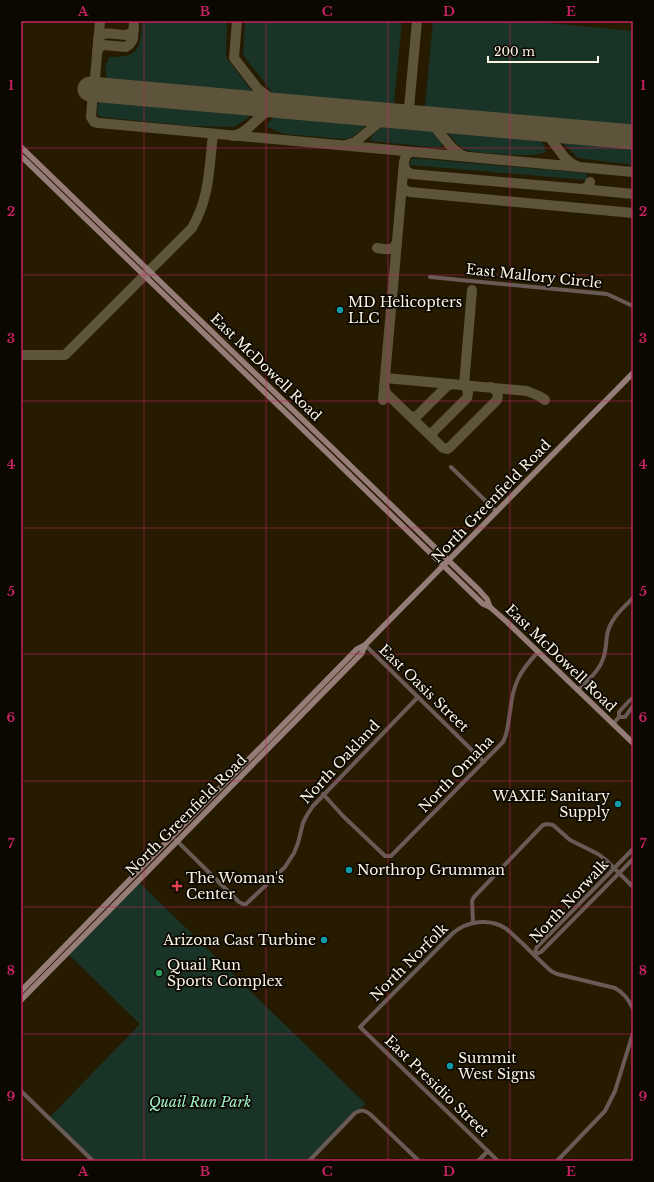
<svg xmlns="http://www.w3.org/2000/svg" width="654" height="1182" font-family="'Libre Baskerville',serif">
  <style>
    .green { fill: #193326 }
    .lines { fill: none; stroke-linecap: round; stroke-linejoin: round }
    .taxiway { stroke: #5e543c; stroke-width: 10 }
    .runway { stroke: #5e543c; stroke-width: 25 }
    .street { stroke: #695a56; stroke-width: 4 }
    .secondary { stroke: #957c77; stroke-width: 5.5 }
    .grid { fill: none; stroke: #c52362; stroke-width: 1; stroke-opacity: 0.55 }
    .culture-dot { fill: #0f9aa8; stroke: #0b0701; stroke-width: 1.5 }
    .health-dot { fill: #e0444e; stroke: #0b0701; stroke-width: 1.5 }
    .leisure-dot { fill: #2e9e5b; stroke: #0b0701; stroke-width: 1.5 }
    .labels { text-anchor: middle; stroke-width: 3.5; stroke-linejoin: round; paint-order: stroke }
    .street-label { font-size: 14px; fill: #fbf4e3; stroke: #0b0701 }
    .poi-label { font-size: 14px; fill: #fbf4e3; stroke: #0b0701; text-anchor: start }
    .park-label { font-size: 14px; font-style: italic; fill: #a0f0c6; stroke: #0b0701 }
    .neatline { fill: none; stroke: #c52362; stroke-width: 1.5 }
    .grid-label { font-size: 13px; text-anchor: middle; font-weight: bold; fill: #c52362 }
  </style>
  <rect width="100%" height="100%" fill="#261b00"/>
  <g class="green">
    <path d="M 142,21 L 227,21 L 226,57 L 254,94 L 118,82 L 107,79 L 105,68 L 109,57 C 114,57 120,57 125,56 C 142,54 141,34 142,21 Z"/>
    <path d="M 245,21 L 402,21 L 394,103 L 391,106 L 386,107 L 275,96 L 243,55 Z"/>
    <path d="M 433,21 L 528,21 L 633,31 L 633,129 L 428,110 L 425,106 Z"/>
    <path d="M 101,99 L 103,99 L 255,113 L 234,127 L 190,126 L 101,117 L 98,115 C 96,110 97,103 101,99 Z"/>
    <path d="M 276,114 L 364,122 L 366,123 L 367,125 L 352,137 L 344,139 L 285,134 L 279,132 L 267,127 L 268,124 Z"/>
    <path d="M 387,124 L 429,129 L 442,143 L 442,146 L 439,148 L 371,141 L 370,139 C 373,134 381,127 387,124 Z"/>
    <path d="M 449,130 L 537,138 L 542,142 L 546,152 C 533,159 486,153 469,151 C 459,148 455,141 448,133 Z"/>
    <path d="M 560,140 L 633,147 L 633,165 L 578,158 Z"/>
    <path d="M 413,158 L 585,173 L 587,174 L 587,180 L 410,165 L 411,160 Z"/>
    <path d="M 138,881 L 366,1104 L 355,1113 L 309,1161 L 93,1161 L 49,1118 L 140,1024 L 67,953 Z"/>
  </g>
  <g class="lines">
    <g class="taxiway">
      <path d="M 237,21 L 234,58 L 258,89 L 281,106"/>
      <path d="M 417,21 L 409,108 L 412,114 L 420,118"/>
      <path d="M 98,40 C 105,24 127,44 134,29"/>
      <path d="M 97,51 L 100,47 L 103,45 L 126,47 L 130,44 L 133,39 L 134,21"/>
      <path d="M 93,89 L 91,117 L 94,122 L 99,123 L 633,172"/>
      <path d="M 94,89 L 100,21"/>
      <path d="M 396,116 C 402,115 405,114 409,108"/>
      <path d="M 426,119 C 440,129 448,149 464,156"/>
      <path d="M 536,129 C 554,133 560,161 577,166"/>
      <path d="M 233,136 C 252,132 261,108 281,106"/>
      <path d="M 346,145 L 355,142 L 359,139 L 388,115"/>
      <path d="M 404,163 L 405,170 L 411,174 L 582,189 L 588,187 L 590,182"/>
      <path d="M 402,185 L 404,190 L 410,192 L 633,213"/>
      <path d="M 582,189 L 633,194"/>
      <path d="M 377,248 C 385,249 393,252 397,242"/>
      <path d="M 21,355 L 65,355 L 192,228 C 210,197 209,168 213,134"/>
      <path d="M 385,378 L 527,391 L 539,396 L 545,400"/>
      <path d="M 464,385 L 472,290"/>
      <path d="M 384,386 L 386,393 L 443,448 L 447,449 L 450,447 L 497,400 C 499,394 497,390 491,387"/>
      <path d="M 383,400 L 404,162 L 406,155 L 411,152"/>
      <path d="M 411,416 L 414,417 L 417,416 L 446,387 L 451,384"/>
      <path d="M 433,438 L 432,435 L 433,432 L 467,398 C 469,392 468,387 462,384"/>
    </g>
    <path class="runway" d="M 90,89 L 633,137"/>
    <g class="street">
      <path d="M 430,277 L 607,294 L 633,306"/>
      <path d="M 451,467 L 497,512"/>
      <path d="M 365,645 L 484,762"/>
      <path d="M 578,690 C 586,681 599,672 603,659 C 606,652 606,643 607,635 C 610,619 622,609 633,598"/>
      <path d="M 619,717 L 619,712 L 629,701 L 633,698"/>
      <path d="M 613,724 L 619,717 L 625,717 L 633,706"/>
      <path d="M 323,794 L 343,816 L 385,856 L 391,856 L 503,742 C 508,733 508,723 510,712 C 513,684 519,672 538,652"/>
      <path d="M 176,840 L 239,902 L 243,904 L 246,904 L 285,867 L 294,853 L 298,843 L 303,823 L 307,815 L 313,806 L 418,697"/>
      <path d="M 473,923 L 472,901 L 474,897 L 539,829 L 543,825 L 547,824 L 553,825 L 570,840 L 598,854 L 606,860 L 633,887"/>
      <path d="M 534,955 L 537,947 L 633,849"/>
      <path d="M 534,955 L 541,952 L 633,859"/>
      <path d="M 21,1091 L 93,1161"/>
      <path d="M 309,1161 L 355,1113 C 362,1109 365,1110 371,1115 L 419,1161"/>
      <path d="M 478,1161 L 488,1151"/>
      <path d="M 498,1161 L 360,1027 L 453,933 C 467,921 489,918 505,928 C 511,932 516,938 522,943 C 531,952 541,962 551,971 L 557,974 L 615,988 C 624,993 629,999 633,1009"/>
      <path d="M 557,1161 L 605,1111 L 615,1091 L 633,1033"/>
    </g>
    <g class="secondary">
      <path d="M 21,147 L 479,590 L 487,599 L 490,607"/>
      <path d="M 21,156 L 483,604 L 490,607 L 507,622 L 633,743"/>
      <path d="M 21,991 L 195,813 L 270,738 L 357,649 L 365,645"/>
      <path d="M 21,1000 L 315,701 L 362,653 L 365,645 L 633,373"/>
    </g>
  </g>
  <path class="grid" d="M 144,21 L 144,1161M 266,21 L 266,1161M 388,21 L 388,1161M 510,21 L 510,1161M 21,148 L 633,148M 21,275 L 633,275M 21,401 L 633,401M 21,528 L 633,528M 21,654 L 633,654M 21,781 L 633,781M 21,907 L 633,907M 21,1034 L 633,1034"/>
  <g class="culture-dot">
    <circle cx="340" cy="310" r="4"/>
    <circle cx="618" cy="804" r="4"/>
    <circle cx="349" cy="870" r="4"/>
    <circle cx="324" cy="940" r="4"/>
    <circle cx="450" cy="1066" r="4"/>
  </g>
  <path class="health-dot" d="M175 880h4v4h4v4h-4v4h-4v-4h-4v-4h4z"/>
  <circle class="leisure-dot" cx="159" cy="973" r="4"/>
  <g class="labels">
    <g class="street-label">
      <text transform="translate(534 276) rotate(6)" y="5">East Mallory Circle</text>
      <text transform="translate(266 367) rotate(44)" y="5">East McDowell Road</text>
      <text transform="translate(491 501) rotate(-46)" y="5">North Greenfield Road</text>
      <text transform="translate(561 658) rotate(44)" y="5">East McDowell Road</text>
      <text transform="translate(424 688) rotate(44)" y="5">East Oasis Street</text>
      <text transform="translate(340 762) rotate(-47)" y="5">North Oakland</text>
      <text transform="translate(456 774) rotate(-46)" y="5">North Omaha</text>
      <text transform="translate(186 815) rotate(-45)" y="5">North Greenfield Road</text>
      <text transform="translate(569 901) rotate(-47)" y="5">North Norwalk</text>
      <text transform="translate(409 962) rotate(-45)" y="5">North Norfolk</text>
      <text transform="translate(437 1086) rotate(44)" y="5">East Presidio Street</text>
    </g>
    <g class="poi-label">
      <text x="348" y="307">MD Helicopters<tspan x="348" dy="16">LLC</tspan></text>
      <text x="610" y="801" text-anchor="end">WAXIE Sanitary<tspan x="610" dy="16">Supply</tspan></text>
      <text x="357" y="875">Northrop Grumman</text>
      <text x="186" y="883">The Woman's<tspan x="186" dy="16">Center</tspan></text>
      <text x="316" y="945" text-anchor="end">Arizona Cast Turbine</text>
      <text x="167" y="970">Quail Run<tspan x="167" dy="16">Sports Complex</tspan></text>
      <text x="458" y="1063">Summit<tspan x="458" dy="16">West Signs</tspan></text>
    </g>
    <g class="park-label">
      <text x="200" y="1107">Quail Run Park</text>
    </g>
  </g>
  <rect width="654" height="1182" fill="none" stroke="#0b0701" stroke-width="44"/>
  <path d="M488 56v6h110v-6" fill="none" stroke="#fbf4e3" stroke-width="2"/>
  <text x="494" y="56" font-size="12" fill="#fbf4e3" stroke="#0b0701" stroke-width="3" paint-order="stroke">200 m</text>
  <rect x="22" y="22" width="610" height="1138" class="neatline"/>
  <g class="grid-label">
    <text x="83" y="16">A</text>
    <text x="205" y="16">B</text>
    <text x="327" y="16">C</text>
    <text x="449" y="16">D</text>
    <text x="571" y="16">E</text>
    <text x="11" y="90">1</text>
    <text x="643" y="90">1</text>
    <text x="11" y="216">2</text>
    <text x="643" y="216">2</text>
    <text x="11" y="343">3</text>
    <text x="643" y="343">3</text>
    <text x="11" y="469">4</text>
    <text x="643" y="469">4</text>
    <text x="11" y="596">5</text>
    <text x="643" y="596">5</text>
    <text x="11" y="722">6</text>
    <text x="643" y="722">6</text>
    <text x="11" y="848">7</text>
    <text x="643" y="848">7</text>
    <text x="11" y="975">8</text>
    <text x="643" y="975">8</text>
    <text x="11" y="1101">9</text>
    <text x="643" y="1101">9</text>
    <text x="83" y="1176">A</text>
    <text x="205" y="1176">B</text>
    <text x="327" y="1176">C</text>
    <text x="449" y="1176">D</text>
    <text x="571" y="1176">E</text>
  </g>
</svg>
